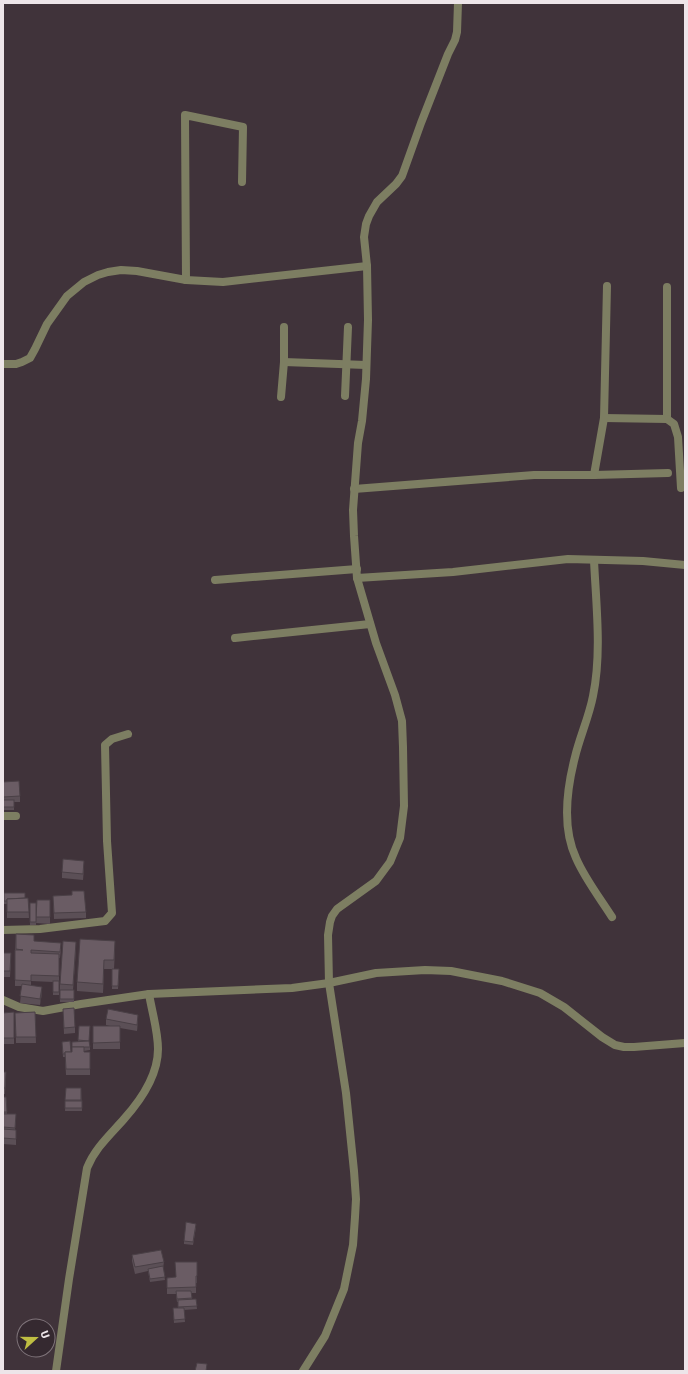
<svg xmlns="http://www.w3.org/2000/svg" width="688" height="1374" font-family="'Fira Sans',sans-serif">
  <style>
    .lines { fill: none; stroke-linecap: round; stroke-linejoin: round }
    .minor { stroke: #7d7e62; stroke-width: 8 }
    .tertiary { stroke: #7d7e62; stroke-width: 8 }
    .wall { fill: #5b4f56 }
    .shaded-wall { fill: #4a4046 }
    .building { fill: #6a5c64; stroke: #4a4046 }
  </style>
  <rect width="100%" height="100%" fill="#40333a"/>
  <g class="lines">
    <g class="minor">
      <path d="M 186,280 L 185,115 L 243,127 L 242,182"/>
      <path d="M 667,287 L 667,419 L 674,424 L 678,437 L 681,488"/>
      <path d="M 284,362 L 366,365"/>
      <path d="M 3,364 L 16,364 L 22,362 L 30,358 L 35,349 L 47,324 L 67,296 L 84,282 L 98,275 L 108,272 L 121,270 L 137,271 L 186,280 L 223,282 L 367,266"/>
      <path d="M 345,396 L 348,327"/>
      <path d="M 281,397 L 284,362 L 284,327"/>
      <path d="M 604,418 L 667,419"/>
      <path d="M 594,475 L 668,473"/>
      <path d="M 354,489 L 534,475 L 594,475 L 604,418 L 607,286"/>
      <path d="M 594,560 C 596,604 602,653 593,696 C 589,717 580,736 575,757 C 567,788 562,828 576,858 C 585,879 600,898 612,917"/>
      <path d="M 357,578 L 453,572 L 568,559 L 643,561 L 685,565"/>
      <path d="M 215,580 L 357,569"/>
      <path d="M 235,638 L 370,624"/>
      <path d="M 3,816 L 16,816"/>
      <path d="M 3,930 L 40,929 L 105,921 L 112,913 L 107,841 L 105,745 L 112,739 L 128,734"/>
      <path d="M 56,1371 L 69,1279 L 87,1168 C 95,1148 110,1135 124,1119 C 141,1100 158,1075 158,1049 C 158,1031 152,1012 149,994"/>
      <path d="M 303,1371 L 325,1336 L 344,1289 L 353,1245 L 355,1217 L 356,1199 L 354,1171 L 346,1093 L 329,983 L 328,935 L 330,922 L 332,916 L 337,909 L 376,881 L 390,862 L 400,838 L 404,806 L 403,747 L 402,721 L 395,695 L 376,643 L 357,578 L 354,536 L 353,510 L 358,443 L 362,421 L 366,379 L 368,320 L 367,266 L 364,237 L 366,224 L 369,216 L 377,202 L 396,184 L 402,176 L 421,123 L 448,54 L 455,40 L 457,32 L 458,3"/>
    </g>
    <path class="tertiary" d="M 3,1000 L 19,1007 L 43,1011 L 81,1004 L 149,994 L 292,988 L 329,983 L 376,973 L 425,970 L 451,971 L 502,981 L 540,993 L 564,1007 L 602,1037 L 615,1045 L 624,1047 L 634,1047 L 685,1043"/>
  </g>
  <g class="wall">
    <path d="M 3,782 L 20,796 L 20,802 L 14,802 L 14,810 L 3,810 Z"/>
    <path d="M 84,868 L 83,880 L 62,878 L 62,872 Z"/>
    <path d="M 4,893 L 25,898 L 28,898 L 29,918 L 7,918 L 7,904 L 4,904 Z"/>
    <path d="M 72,895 L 86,912 L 86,918 L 54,919 L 53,896 Z"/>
    <path d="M 37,900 L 50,900 L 50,924 L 36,923 Z"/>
    <rect x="30" y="903" width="6" height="22"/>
    <path d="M 16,934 L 34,941 L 61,949 L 60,958 L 59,958 L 59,995 L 53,995 L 53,982 L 31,981 L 31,985 L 42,993 L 40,1005 L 20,1003 L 22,986 L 15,986 L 15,950 Z"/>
    <path d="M 76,948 L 73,990 L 74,990 L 74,1002 L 60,1002 L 60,984 Z"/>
    <path d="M 115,950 L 114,969 L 119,969 L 118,989 L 112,989 L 112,969 L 104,969 L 103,993 L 77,991 L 77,982 Z"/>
    <path d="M 3,953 L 11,959 L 10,977 L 3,977 Z"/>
    <path d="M 63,1009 L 75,1027 L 75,1033 L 64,1034 Z"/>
    <path d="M 14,1012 L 14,1044 L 3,1044 L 3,1013 Z"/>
    <path d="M 35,1012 L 36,1043 L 16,1043 L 15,1013 Z"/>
    <path d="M 106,1019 L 138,1021 L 137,1031 L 120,1028 L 120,1049 L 93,1049 L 93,1026 L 110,1026 L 106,1025 Z"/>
    <path d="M 79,1026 L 89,1042 L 90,1047 L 90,1050 L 84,1051 L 84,1052 L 90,1052 L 90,1075 L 66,1075 L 65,1057 L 63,1057 L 62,1042 L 71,1052 L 72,1052 L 72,1042 L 78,1042 Z"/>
    <path d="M 3,1072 L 6,1072 L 5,1094 L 3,1094 Z"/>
    <path d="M 66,1088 L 81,1088 L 82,1111 L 65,1111 Z"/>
    <path d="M 3,1097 L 6,1097 L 7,1114 L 16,1114 L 15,1130 L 16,1130 L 16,1145 L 3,1144 Z"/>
    <path d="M 196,1227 L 193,1245 L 184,1244 L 184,1241 Z"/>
    <path d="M 132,1255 L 164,1262 L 163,1268 L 165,1280 L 150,1282 L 148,1271 L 135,1274 L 132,1261 Z"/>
    <path d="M 197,1262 L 197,1283 L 196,1283 L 196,1293 L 191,1293 L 192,1299 L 196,1299 L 197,1309 L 184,1310 L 185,1322 L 174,1323 L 173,1308 L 178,1308 L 178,1302 L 177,1302 L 176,1294 L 167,1294 L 167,1278 L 176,1277 Z"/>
  </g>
  <g class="shaded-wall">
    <path d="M 76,942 L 76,948 L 73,991 L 73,985 Z"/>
    <path d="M 104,960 L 104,969 L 103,993 L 103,984 Z"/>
    <path d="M 42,987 L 42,993 L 40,1005 L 40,999 Z"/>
    <path d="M 138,1015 L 138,1021 L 137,1031 L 137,1025 Z"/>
  </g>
  <g class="building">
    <path d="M 19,781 L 20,796 L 3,797 L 3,782 Z"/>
    <rect x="3" y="800" width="11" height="7"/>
    <path d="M 63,859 L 84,861 L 83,874 L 62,872 Z"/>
    <path d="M 72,891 L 84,891 L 86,912 L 54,913 L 53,896 L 72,895 Z"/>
    <path d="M 4,893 L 25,893 L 25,898 L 7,899 L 7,901 L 4,901 Z"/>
    <path d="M 28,898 L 29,912 L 7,912 L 7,899 Z"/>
    <path d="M 37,900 L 50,900 L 50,917 L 36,917 Z"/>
    <rect x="30" y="903" width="6" height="19"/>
    <path d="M 16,934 L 34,935 L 34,941 L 61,943 L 60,952 L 31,950 L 31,953 L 59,954 L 59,976 L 31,975 L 31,981 L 15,980 L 15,950 L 23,950 L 16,949 Z"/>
    <path d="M 80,939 L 115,941 L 114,960 L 104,960 L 103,984 L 77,982 Z"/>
    <path d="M 63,941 L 76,942 L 73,985 L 60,984 Z"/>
    <path d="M 3,953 L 11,953 L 10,971 L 3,971 Z"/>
    <path d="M 112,969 L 119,969 L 118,986 L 112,986 Z"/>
    <rect x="53" y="981" width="6" height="11"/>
    <path d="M 22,984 L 42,987 L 40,999 L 20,996 Z"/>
    <rect x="60" y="990" width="14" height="9"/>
    <path d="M 74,1008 L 75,1027 L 64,1028 L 63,1009 Z"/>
    <path d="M 108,1009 L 138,1015 L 137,1025 L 106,1019 Z"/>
    <path d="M 14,1012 L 14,1038 L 3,1038 L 3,1013 Z"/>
    <path d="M 35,1012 L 36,1037 L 16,1037 L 15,1013 Z"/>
    <path d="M 79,1026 L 90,1026 L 89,1041 L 78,1040 Z"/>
    <path d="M 93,1026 L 120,1026 L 120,1042 L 93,1043 Z"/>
    <path d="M 70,1041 L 71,1052 L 65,1052 L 65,1054 L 63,1054 L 62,1042 Z"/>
    <path d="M 89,1041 L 90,1047 L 72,1047 L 72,1042 Z"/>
    <path d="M 72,1047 L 84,1047 L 84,1052 L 90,1052 L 90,1069 L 66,1069 L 65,1052 L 72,1052 Z"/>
    <path d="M 3,1072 L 6,1072 L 5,1088 L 3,1088 Z"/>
    <path d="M 66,1088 L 81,1088 L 81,1100 L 65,1100 Z"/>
    <path d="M 3,1097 L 6,1097 L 7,1112 L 3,1112 Z"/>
    <rect x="65" y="1101" width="17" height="7"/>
    <path d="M 3,1114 L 16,1114 L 15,1128 L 3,1127 Z"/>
    <path d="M 3,1129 L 16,1130 L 16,1139 L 3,1138 Z"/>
    <path d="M 186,1222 L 196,1224 L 193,1242 L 184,1241 Z"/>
    <path d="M 161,1250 L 164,1262 L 135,1267 L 132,1255 Z"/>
    <path d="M 175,1262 L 197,1262 L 197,1276 L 196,1276 L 196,1287 L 167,1288 L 167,1278 L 176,1277 Z"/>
    <path d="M 163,1266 L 165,1277 L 150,1279 L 148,1269 Z"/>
    <path d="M 176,1291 L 191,1291 L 192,1298 L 177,1299 Z"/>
    <path d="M 196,1299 L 197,1306 L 178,1307 L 178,1300 Z"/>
    <path d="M 173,1308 L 184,1308 L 185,1319 L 174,1320 Z"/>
    <path d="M 197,1363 L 207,1364 L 206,1371 L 195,1371 Z"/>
  </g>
  <rect width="688" height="1374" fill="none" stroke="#ede5e9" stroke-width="8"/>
  <g transform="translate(36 1338) rotate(69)"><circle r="19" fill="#352930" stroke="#7f747a"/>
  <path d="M0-3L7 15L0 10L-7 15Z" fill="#bfbe42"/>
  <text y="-6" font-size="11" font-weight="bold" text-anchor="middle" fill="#ede5e9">U</text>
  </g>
</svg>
